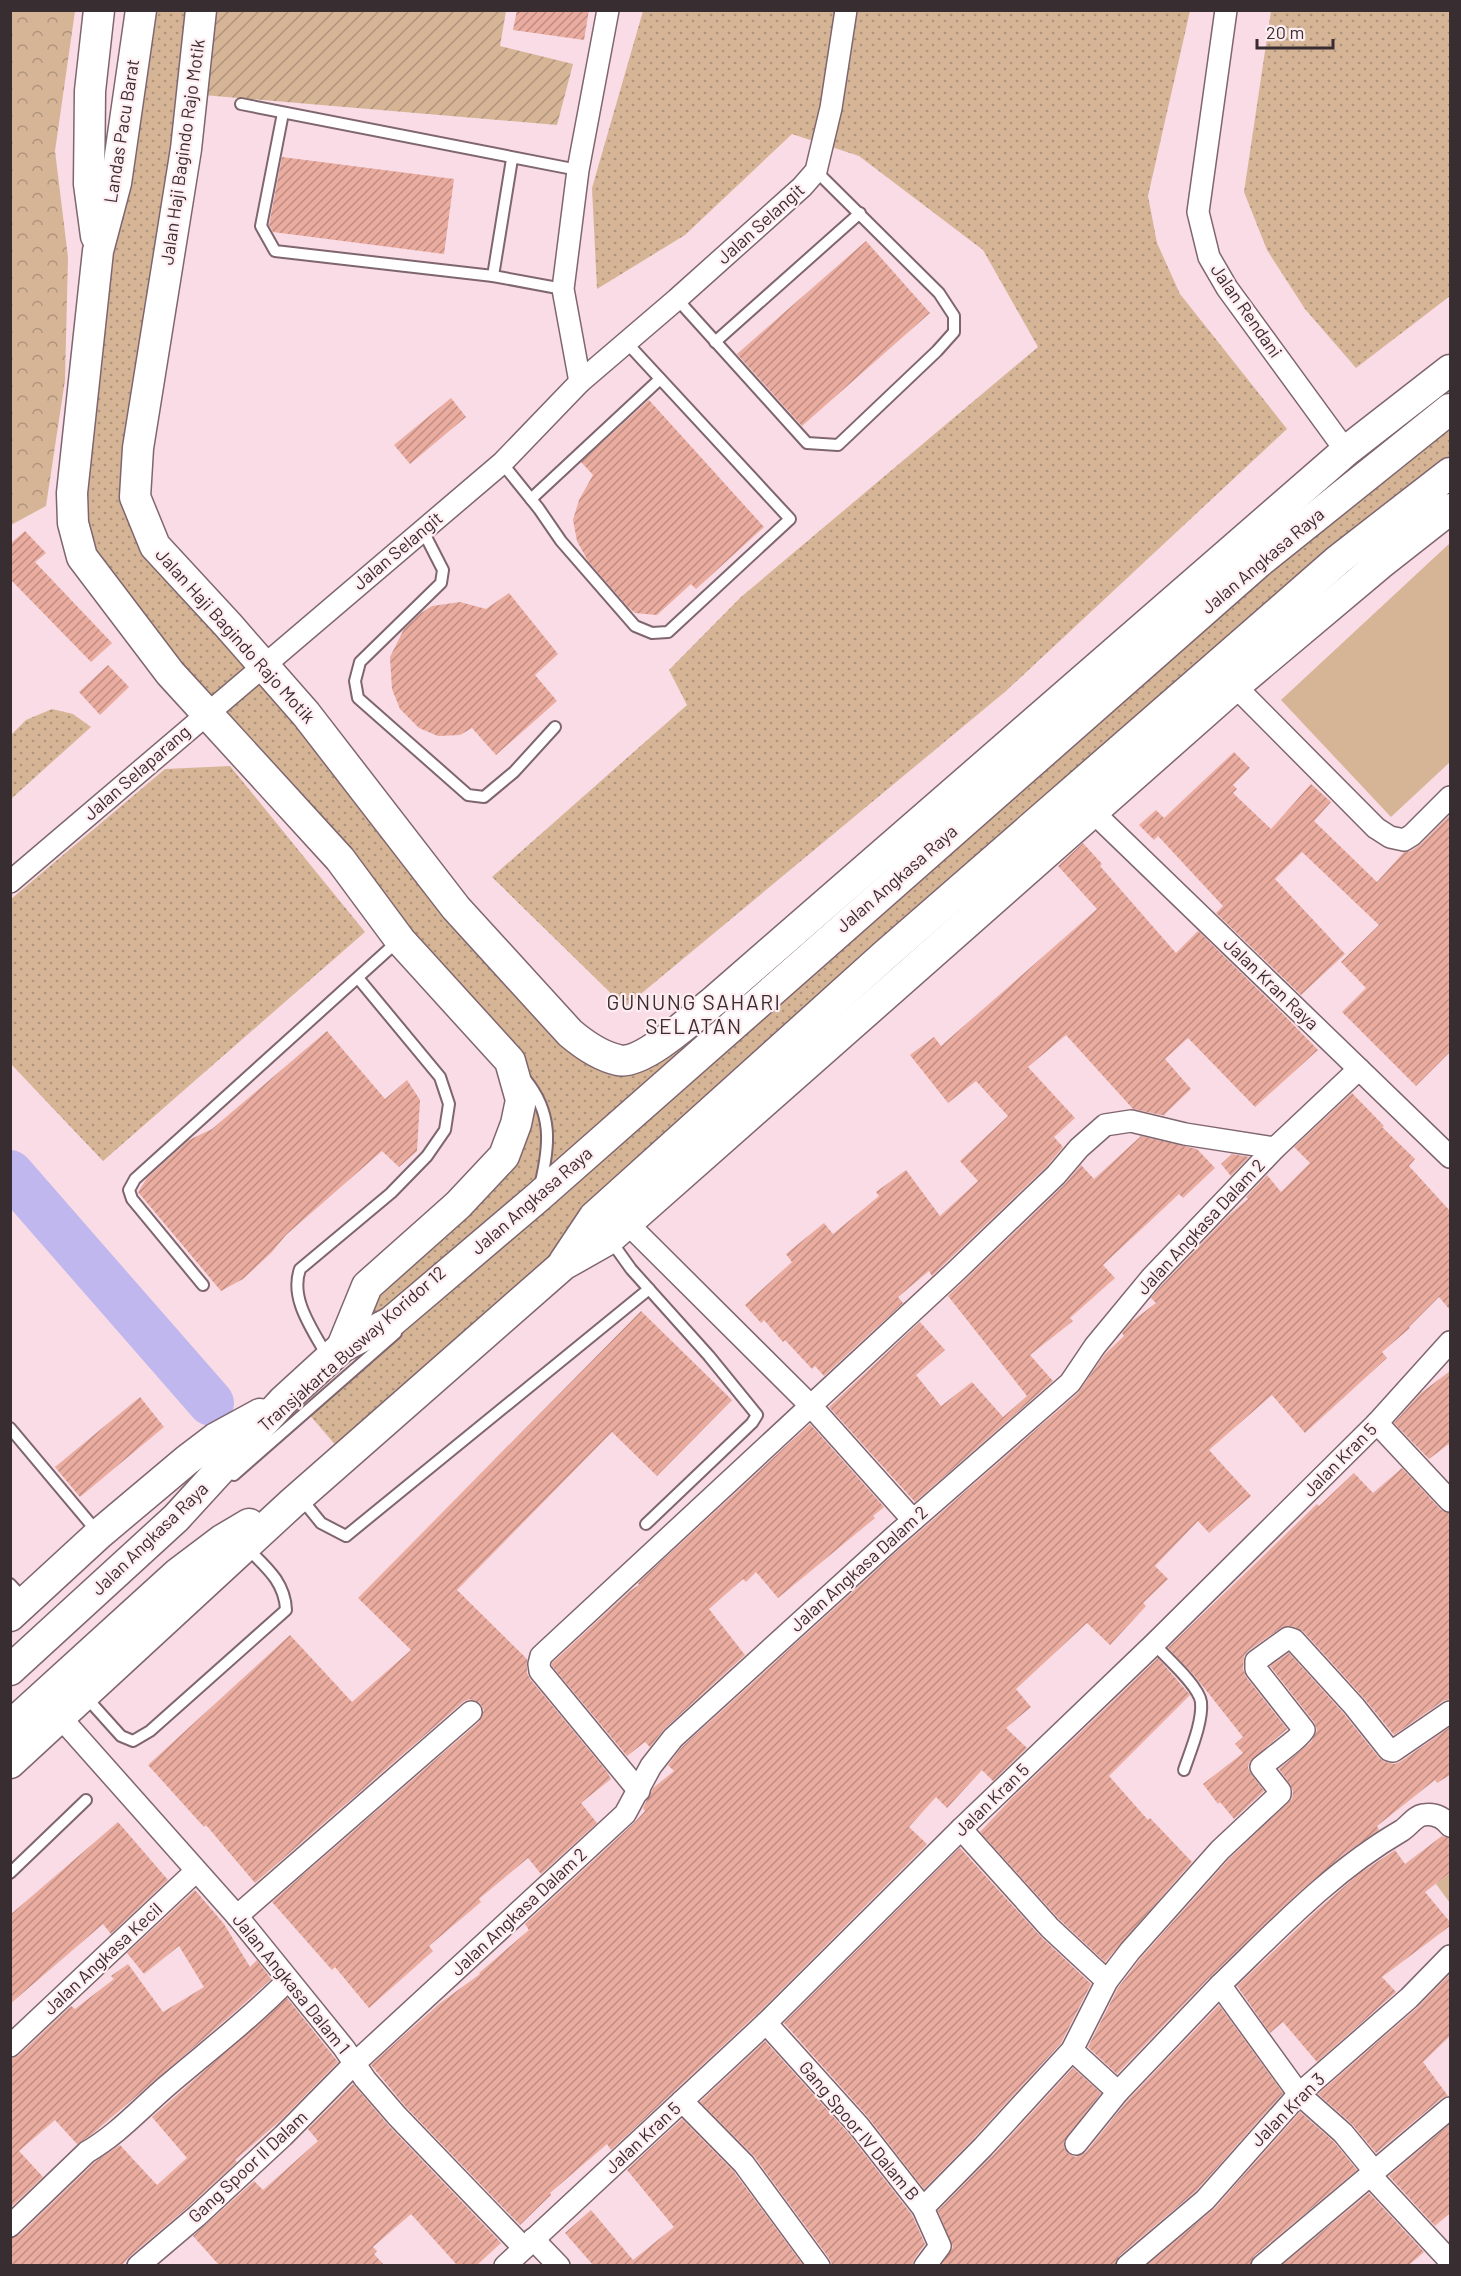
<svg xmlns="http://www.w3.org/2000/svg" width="1461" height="2276" font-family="Barlow,sans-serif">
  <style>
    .grass { fill: url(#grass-dots) }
    .park { fill: url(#park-crowns) }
    .garden { fill: url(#garden-furrows) }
    .pitch { fill: #d6b597 }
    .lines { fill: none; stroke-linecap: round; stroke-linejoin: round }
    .river { stroke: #bfb7ed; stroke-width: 46 }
    .building { fill: url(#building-hatch) }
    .lane-casing { stroke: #7f666e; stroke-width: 14 }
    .street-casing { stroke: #7f666e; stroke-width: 24 }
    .secondary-casing { stroke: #7f666e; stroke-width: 33 }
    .lane { stroke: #fff; stroke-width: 10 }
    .street { stroke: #fff; stroke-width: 21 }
    .secondary { stroke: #fff; stroke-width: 30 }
    .labels { text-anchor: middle; stroke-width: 4.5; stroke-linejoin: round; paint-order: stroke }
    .street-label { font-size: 18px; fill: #382d30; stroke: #ffedf2 }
    .quarter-label { font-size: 21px; letter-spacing: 1.5px; fill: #382d30; stroke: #ffedf2 }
  </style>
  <defs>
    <pattern id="grass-dots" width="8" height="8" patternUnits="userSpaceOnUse" patternTransform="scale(1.5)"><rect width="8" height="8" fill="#d6b597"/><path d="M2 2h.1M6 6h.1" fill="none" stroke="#af947c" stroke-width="1.8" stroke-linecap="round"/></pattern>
    <pattern id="park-crowns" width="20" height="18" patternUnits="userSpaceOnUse" patternTransform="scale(1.5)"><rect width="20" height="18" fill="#d6b597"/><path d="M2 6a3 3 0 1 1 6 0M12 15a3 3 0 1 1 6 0" fill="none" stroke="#af947c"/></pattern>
    <pattern id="garden-furrows" width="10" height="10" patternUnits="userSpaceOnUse" patternTransform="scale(1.5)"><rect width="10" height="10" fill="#d6b597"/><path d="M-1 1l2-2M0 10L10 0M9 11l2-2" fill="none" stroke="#af947c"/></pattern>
    <pattern id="building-hatch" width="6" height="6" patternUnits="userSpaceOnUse" patternTransform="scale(1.5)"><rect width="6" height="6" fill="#ebaca0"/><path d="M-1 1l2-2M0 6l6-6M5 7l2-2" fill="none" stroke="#bf8c83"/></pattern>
  </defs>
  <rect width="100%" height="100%" fill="#f9dce5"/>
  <g class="grass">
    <path d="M 141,11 L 201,11 L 138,448 L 146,528 L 581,1042 L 620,1061 L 714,1001 L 754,1004 L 1450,408 L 1450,471 L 1334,560 L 345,1456 L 307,1412 L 524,1217 L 342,1347 L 367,1286 L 504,1156 L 510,1061 L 105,596 L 73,493 Z"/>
    <path d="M 643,11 L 1190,11 L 1148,196 L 1157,243 L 1180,294 L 1287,429 L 1006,691 L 625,1007 L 492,877 L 687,705 L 669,670 L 741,597 L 1038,347 L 983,250 L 859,156 L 792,134 L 685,235 L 597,289 L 592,188 Z"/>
    <path d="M 1271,11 L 1450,11 L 1450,296 L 1356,368 L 1305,309 L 1267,250 L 1244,192 Z"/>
    <path d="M 52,709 L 73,714 L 91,727 L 11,799 L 11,735 L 26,720 Z"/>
    <path d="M 230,766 L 365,932 L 103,1161 L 11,1064 L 11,899 L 165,769 Z"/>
  </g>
  <path class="park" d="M 11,10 L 75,11 L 55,151 L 68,257 L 65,380 L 46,506 L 11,525 Z"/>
  <path class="garden" d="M 202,11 L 506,11 L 500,46 L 573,64 L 557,125 L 192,94 Z"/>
  <g class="pitch">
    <path d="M 1450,543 L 1450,762 L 1391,817 L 1281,700 Z"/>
    <path d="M 1450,1873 L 1450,1903 L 1436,1884 Z"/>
  </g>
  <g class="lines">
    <path class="river" d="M 10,1173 L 211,1403"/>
  </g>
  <g class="building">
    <path d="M 517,10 L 589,10 L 584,40 L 513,30 Z"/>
    <path d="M 282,157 L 454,179 L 444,254 L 273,232 L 269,225 Z"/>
    <path d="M 866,241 L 930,313 L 802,426 L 737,354 Z"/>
    <path d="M 451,398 L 466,417 L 410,464 L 394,445 Z"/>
    <path d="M 649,400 L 764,527 L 696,589 L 691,584 L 657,615 L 635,613 L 628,607 L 588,561 L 577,541 L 573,520 L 579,500 L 593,475 L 581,462 Z"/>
    <path d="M 25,531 L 46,553 L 35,562 L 112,643 L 91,662 L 10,579 L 10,544 Z"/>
    <path d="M 509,593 L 558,654 L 535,675 L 557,701 L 496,755 L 472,728 L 460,735 L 438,736 L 419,728 L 400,709 L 392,689 L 390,657 L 404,629 L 421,613 L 432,606 L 460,602 L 486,609 Z"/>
    <path d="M 108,665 L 129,687 L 100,715 L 79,692 Z"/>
    <path d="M 1234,752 L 1250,768 L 1233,785 L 1237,789 L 1233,793 L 1271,829 L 1311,784 L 1331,802 L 1314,821 L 1377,882 L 1404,852 L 1411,851 L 1421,844 L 1450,815 L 1450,1052 L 1416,1086 L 1342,1012 L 1366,988 L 1341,962 L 1379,925 L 1302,852 L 1275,879 L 1345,954 L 1301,995 L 1216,913 L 1223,906 L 1183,863 L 1158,836 L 1154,840 L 1139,825 L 1156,810 L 1164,818 Z"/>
    <path d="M 1083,843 L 1102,864 L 1100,866 L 1176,953 L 1198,931 L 1282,1013 L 1318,1050 L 1255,1107 L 1188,1038 L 1165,1059 L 1191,1089 L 1164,1115 L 1166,1116 L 1133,1109 L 1066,1035 L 1028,1067 L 1075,1118 L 1054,1137 L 1063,1147 L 1047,1166 L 932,1276 L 929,1271 L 898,1297 L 903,1303 L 824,1376 L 815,1366 L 812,1369 L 785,1340 L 783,1342 L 764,1320 L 761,1323 L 745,1305 L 792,1262 L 786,1254 L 824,1223 L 833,1234 L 879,1196 L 876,1192 L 906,1170 L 940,1216 L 978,1181 L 960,1161 L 1008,1116 L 976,1081 L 948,1103 L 910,1055 L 934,1037 L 941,1046 L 1097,909 L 1058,866 Z"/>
    <path d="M 327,1031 L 385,1099 L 407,1080 L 420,1100 L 417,1151 L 399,1167 L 382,1151 L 286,1235 L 271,1253 L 243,1279 L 221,1291 L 138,1192 L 147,1178 L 189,1140 L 212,1129 Z"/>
    <path d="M 1352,1093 L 1384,1126 L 1382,1127 L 1415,1159 L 1409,1166 L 1450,1211 L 1450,1310 L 1439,1297 L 1409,1327 L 1410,1328 L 1382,1352 L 1387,1358 L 1305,1433 L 1272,1395 L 1209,1450 L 1251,1496 L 1209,1533 L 1198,1521 L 1155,1566 L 1168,1579 L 1143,1603 L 1146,1606 L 1110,1645 L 1087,1623 L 1016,1689 L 1031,1707 L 1006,1728 L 1027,1748 L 993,1781 L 982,1770 L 947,1808 L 936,1797 L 909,1827 L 927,1844 L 757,2014 L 611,2150 L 607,2144 L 550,2193 L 551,2195 L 520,2225 L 406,2107 L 371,2065 L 439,2004 L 480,1974 L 479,1973 L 529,1930 L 525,1924 L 634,1823 L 645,1811 L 643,1808 L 653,1788 L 674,1771 L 668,1765 L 682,1747 L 903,1546 L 1078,1393 L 1105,1354 L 1124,1336 L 1122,1333 L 1131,1322 L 1156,1303 L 1151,1298 L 1162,1285 L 1228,1216 L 1248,1199 L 1246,1197 L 1267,1175 L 1281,1192 L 1310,1163 L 1294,1147 Z"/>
    <path d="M 1141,1136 L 1197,1149 L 1215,1168 L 1183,1198 L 1179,1194 L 1103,1265 L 1115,1278 L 1070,1318 L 1073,1321 L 1030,1355 L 1053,1381 L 915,1502 L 829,1407 L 920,1322 L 945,1350 L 916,1375 L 941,1406 L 972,1382 L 1003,1417 L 1027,1396 L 948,1296 L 1065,1184 L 1081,1165 L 1094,1179 Z"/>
    <path d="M 1232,1154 L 1249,1157 L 1231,1176 L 1221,1164 Z"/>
    <path d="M 641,1311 L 732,1400 L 657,1476 L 612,1432 L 457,1590 L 527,1659 L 527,1673 L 530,1679 L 607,1772 L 611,1779 L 581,1803 L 597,1823 L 541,1874 L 528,1858 L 479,1899 L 481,1902 L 429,1946 L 433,1951 L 369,2008 L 335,1967 L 332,1970 L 272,1902 L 479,1722 L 484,1710 L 480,1703 L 469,1699 L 463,1702 L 255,1883 L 206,1825 L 204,1827 L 148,1765 L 290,1635 L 352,1702 L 411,1650 L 358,1598 Z"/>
    <path d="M 1450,1371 L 1450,1443 L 1429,1459 L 1394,1423 L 1421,1393 Z"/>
    <path d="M 140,1397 L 164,1427 L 80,1497 L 55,1467 Z"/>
    <path d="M 810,1424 L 884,1507 L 873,1516 L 875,1518 L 778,1598 L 756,1572 L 746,1582 L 743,1579 L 709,1609 L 745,1655 L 664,1729 L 650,1747 L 645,1742 L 627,1756 L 552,1666 L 552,1663 L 630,1591 L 639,1585 L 638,1583 Z"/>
    <path d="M 1402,1468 L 1441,1510 L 1450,1513 L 1450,1699 L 1443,1701 L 1394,1735 L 1363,1697 L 1303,1631 L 1292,1626 L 1281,1628 L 1248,1651 L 1244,1656 L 1243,1669 L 1246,1677 L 1287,1729 L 1249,1762 L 1248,1768 L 1251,1774 L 1264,1791 L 1234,1819 L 1220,1802 L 1218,1804 L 1203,1784 L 1243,1753 L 1235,1744 L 1243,1737 L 1194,1675 L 1168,1648 L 1317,1504 L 1319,1506 L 1354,1473 L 1373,1493 Z"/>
    <path d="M 1289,1653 L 1344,1714 L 1379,1758 L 1385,1762 L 1395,1764 L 1400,1762 L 1450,1727 L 1450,1775 L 1437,1783 L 1435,1780 L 1377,1826 L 1379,1830 L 1344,1854 L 1298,1893 L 1211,1976 L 1117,2074 L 1088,2047 L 1118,1988 L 1140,1959 L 1229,1859 L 1292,1799 L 1293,1791 L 1290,1784 L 1279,1769 L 1311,1742 L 1317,1730 L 1314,1722 L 1270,1666 Z"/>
    <path d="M 1158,1658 L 1190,1695 L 1109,1776 L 1148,1820 L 1150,1818 L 1192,1862 L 1105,1962 L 1059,1919 L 980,1832 L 1011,1799 Z"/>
    <path d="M 118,1822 L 168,1880 L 111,1934 L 103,1924 L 10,2004 L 10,1915 Z"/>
    <path d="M 1442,1836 L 1450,1838 L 1450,1873 L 1425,1892 L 1450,1922 L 1450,1926 L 1382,1977 L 1396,1992 L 1317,2062 L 1283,2022 L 1270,2033 L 1237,1986 L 1315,1912 L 1359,1874 L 1395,1850 L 1405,1864 Z"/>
    <path d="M 960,1848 L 1041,1937 L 1091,1984 L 1061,2043 L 974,2138 L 924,2189 L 868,2117 L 784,2023 Z"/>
    <path d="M 195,1890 L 224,1924 L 250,1967 L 257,1960 L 271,1979 L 236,2011 L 91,2135 L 77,2144 L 55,2120 L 19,2151 L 43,2177 L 10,2208 L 10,2060 L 19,2055 L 71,2006 L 75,2009 L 114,1979 L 111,1976 L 128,1964 L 163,2012 L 204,1987 L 179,1946 L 144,1974 L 127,1953 Z"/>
    <path d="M 1450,1974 L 1450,2036 L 1423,2062 L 1448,2096 L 1442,2098 L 1376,2153 L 1352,2124 L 1318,2094 L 1417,2008 Z"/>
    <path d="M 287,1998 L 338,2062 L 281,2120 L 235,2160 L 237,2162 L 189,2206 L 130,2256 L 122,2265 L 10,2265 L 10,2238 L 19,2235 L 95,2162 L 120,2145 L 157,2185 L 187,2158 L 152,2117 Z"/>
    <path d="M 1219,2005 L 1283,2093 L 1196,2191 L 1119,2256 L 1115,2265 L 941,2265 L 953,2247 L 938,2211 L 992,2156 L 1073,2068 L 1101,2093 L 1064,2141 L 1064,2148 L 1068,2153 L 1075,2157 L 1086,2152 L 1128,2100 Z"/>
    <path d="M 765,2041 L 848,2133 L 912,2215 L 925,2244 L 915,2258 L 912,2265 L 832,2265 L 829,2258 L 754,2156 L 700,2102 Z"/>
    <path d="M 353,2084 L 388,2125 L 501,2243 L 477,2265 L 457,2265 L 411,2214 L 373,2247 L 377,2251 L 374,2254 L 384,2265 L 219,2265 L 193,2236 L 254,2181 L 263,2190 L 318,2141 L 308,2129 Z"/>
    <path d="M 1300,2112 L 1334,2142 L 1357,2170 L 1254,2256 L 1250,2265 L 1147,2265 L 1215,2208 Z"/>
    <path d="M 682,2119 L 734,2172 L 803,2265 L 593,2265 L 565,2233 L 591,2210 L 633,2260 L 674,2227 L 627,2170 Z"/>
    <path d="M 1450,2124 L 1450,2213 L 1435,2226 L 1389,2176 Z"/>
    <path d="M 1369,2193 L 1424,2252 L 1409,2265 L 1282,2265 Z"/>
  </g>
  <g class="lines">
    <g class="lane-casing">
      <g id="lane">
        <path d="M 241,104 L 578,170"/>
        <path d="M 283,113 L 261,226 L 275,251 L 493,276"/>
        <path d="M 512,159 L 493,276 L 563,289"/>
        <path d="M 677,299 L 807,443 L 838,445 L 937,351 L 954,332 L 954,316 L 939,293 L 816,171"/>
        <path d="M 715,342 L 860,213"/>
        <path d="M 502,463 L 539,509 L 561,541 L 635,626 L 652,633 L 668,632 L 790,519 L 627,343"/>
        <path d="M 531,499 L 660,379"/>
        <path d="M 423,531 L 443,570 L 441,583 L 360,662 L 355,681 L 358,698 L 468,795 L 484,797 L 514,772 L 555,727"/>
        <path d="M 525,1079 C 553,1113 550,1145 540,1186"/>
        <path d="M 611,1241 L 631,1269 L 709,1356 L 757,1415 L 752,1423 L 646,1524"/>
        <path d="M 203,1285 L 132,1199 L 129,1190 L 135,1179 L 398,941"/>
        <path d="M 328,1358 C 314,1331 289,1300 300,1269 L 391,1193 L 427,1156 L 445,1130 L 449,1104 L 440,1077 L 358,978"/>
        <path d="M 10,1428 L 99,1534"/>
        <path d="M 234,1475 L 396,1333"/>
        <path d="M 300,1497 L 321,1523 L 346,1536 L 649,1289"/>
        <path d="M 10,1584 L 24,1599"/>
        <path d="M 1154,1644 C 1166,1657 1199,1686 1201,1702 C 1203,1722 1190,1752 1184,1770"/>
        <path d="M 85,1696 L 121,1736 L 133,1741 L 150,1731 L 286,1610 C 285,1582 266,1567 247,1548"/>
        <path d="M 10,1873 L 86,1800"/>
      </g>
    </g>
    <g class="street-casing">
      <g id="street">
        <path d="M 1226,10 L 1198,212 L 1209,257 L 1227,288 L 1346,451"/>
        <path d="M 580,382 L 563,289 L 578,170 L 608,10"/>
        <path d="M 1235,686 L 1376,828 L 1390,837 L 1404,840 L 1412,835 L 1450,797"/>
        <path d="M 1092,811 L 1450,1157"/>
        <path d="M 10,882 L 502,463 L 580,382 L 677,299 L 802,187 L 816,171 L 831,108 L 846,10"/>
        <path d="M 627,1223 L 811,1406 L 913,1520"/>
        <path d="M 1377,1423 L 1450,1501"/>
        <path d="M 61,1718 L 237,1916 L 344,2048 L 365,2079 L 397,2116 L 524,2248"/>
        <path d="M 639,1791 L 540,1671 L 539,1664 L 541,1656 L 956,1271 L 1056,1175 L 1079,1148 L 1105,1125 L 1131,1121 L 1185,1134 L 1275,1148"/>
        <path d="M 961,1829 L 1050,1928 L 1107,1981"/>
        <path d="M 237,1916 L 471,1712"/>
        <path d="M 1220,1985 C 1277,1930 1332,1871 1401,1831 C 1408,1827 1415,1816 1423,1815 C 1434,1813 1443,1817 1450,1826"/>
        <path d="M 766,2023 L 858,2125 L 923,2208 L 940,2246 L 925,2266"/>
        <path d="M 10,2046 L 196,1871"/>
        <path d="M 1072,2050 L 1118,2092"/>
        <path d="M 682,2101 L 744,2164 L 819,2266"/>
        <path d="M 1076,2144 L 1118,2092 L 1220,1985 L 1299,2094 L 1343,2133 L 1375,2172"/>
        <path d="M 1370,2175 L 1449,2260"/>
        <path d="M 923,2208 L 983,2147 L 1072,2050 L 1107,1981 L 1130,1951 L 1220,1850 L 1280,1794 L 1280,1791 L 1261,1767 C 1269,1760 1302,1736 1304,1730 L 1256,1669 L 1256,1661 L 1288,1638 L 1294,1640 L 1354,1706 L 1389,1750 L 1393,1751 L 1450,1712"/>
        <path d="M 10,2226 L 87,2152 C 117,2135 141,2108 168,2085 C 209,2050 251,2018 288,1980"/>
        <path d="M 533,2239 L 559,2266"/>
        <path d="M 138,2266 L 197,2216 L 283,2136 L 355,2063 L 625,1814 L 651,1766 L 673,1738 L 895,1536 L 1070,1383 L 1095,1346 L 1152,1277 L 1275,1148 L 1359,1069"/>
        <path d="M 505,2266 L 766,2023 L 961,1829 L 1154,1644 L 1377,1423 L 1450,1342"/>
        <path d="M 1127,2266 L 1205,2200 L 1299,2094 L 1409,1998 L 1450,1956"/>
        <path d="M 1262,2266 L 1450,2108"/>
      </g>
    </g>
    <g class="secondary-casing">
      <g id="secondary">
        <path d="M 141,10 L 116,183 L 98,251 L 72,493 L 73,523 L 82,557 L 170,673 L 340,859 L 400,940 L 510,1061 L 521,1100 L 516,1124 L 504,1156 L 458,1205 L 367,1286 L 342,1347"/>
        <path d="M 201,10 L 186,149 L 138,448 L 135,497 L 155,546 L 228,625 L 306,714 L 456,908 L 570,1033 C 583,1044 600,1056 618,1060 C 642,1066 695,1016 714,1001 L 1346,451 L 1450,370"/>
        <path d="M 96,236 L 89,184 L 90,91 L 99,10"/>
        <path d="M 564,1262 L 594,1217 L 885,955 L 1338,560 L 1450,473"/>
        <path d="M 10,1616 L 99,1534 L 187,1460 L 216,1438 L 260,1414"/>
        <path d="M 10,1670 L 176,1518 L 283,1401 L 342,1347 L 391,1322 L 537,1198 L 1258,563 L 1450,409"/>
        <path d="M 10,1726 L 177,1574 L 222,1540 L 249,1524"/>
        <path d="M 10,1763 L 292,1503 L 563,1265 L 609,1239 L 1235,686 L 1380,564 L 1450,509"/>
      </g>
    </g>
    <use href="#lane" class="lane"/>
    <use href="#street" class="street"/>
    <use href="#secondary" class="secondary"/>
  </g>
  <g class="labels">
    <g class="street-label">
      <text transform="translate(122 131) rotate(-81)" y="6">Landas Pacu Barat</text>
      <text transform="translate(183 152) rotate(-82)" y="6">Jalan Haji Bagindo Rajo Motik</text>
      <text transform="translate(761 224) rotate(-42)" y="6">Jalan Selangit</text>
      <text transform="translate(1246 311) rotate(55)" y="6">Jalan Rendani</text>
      <text transform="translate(398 551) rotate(-40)" y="6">Jalan Selangit</text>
      <text transform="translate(1263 561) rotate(-40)" y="6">Jalan Angkasa Raya</text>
      <text transform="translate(235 636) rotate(48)" y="6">Jalan Haji Bagindo Rajo Motik</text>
      <text transform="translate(137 773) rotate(-41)" y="6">Jalan Selaparang</text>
      <text transform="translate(897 879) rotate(-41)" y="6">Jalan Angkasa Raya</text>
      <text transform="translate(1271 984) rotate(44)" y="6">Jalan Kran Raya</text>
      <text transform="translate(532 1201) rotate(-41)" y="6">Jalan Angkasa Raya</text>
      <text transform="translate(1201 1227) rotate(-47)" y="6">Jalan Angkasa Dalam 2</text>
      <text transform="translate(352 1349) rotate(-41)" y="6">Transjakarta Busway Koridor 12</text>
      <text transform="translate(1340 1460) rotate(-45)" y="6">Jalan Kran 5</text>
      <text transform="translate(150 1539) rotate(-44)" y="6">Jalan Angkasa Raya</text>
      <text transform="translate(859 1569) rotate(-42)" y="6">Jalan Angkasa Dalam 2</text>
      <text transform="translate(992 1800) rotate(-44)" y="6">Jalan Kran 5</text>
      <text transform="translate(519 1912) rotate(-43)" y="6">Jalan Angkasa Dalam 2</text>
      <text transform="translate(103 1959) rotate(-43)" y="6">Jalan Angkasa Kecil</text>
      <text transform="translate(291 1984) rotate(51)" y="6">Jalan Angkasa Dalam 1</text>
      <text transform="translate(1288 2110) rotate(-45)" y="6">Jalan Kran 3</text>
      <text transform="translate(859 2131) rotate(50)" y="6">Gang Spoor IV Dalam B</text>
      <text transform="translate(643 2138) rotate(-43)" y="6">Jalan Kran 5</text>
      <text transform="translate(248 2167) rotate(-43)" y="6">Gang Spoor II Dalam</text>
    </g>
    <g class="quarter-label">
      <text x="694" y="1010">GUNUNG SAHARI<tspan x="694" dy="24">SELATAN</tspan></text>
    </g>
  </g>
  <rect width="1461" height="2276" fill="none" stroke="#382d30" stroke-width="24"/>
  <path d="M1257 39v9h76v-9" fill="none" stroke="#382d30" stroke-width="3"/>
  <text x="1266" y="39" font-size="18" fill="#382d30" stroke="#ffedf2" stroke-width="4.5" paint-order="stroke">20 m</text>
</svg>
